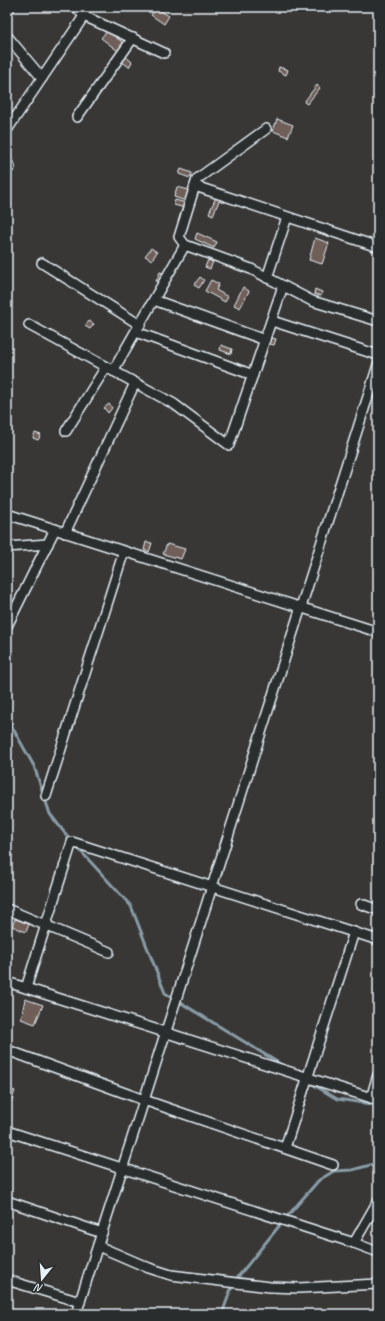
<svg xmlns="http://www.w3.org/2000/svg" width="385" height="1321" font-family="Caveat,sans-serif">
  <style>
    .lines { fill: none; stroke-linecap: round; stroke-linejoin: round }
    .stream { stroke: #899ca6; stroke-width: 3 }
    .building { fill: #705e58; stroke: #e8f1f8 }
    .street-casing { stroke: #e8f1f8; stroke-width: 12 }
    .street { stroke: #2a2d2e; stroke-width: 9 }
  </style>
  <rect width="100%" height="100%" fill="#383736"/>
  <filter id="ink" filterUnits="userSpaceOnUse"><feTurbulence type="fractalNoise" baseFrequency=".025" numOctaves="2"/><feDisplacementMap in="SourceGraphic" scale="8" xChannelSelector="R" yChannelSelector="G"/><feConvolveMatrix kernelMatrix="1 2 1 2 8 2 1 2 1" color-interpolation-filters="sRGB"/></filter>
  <g filter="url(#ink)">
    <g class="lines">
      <g class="stream">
        <path d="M 7,718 L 34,766 L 50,814 L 71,841"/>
        <path d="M 76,846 L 131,906 L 165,993 L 282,1065"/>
        <path d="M 309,1082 L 337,1099 L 378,1105"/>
        <path d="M 222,1314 L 233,1283 L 284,1220 L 319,1180 L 334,1171 L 352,1170 L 378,1163"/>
      </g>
    </g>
    <g class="building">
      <path d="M 156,8 L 169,16 L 164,24 L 151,15 Z"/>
      <path d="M 107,31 L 124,43 L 118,51 L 101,38 Z"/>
      <path d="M 125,56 L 132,62 L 129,67 L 121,61 Z"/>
      <path d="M 279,67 L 288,70 L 286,75 L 278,71 Z"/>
      <path d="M 317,85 L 320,88 L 307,104 L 304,102 Z"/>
      <path d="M 277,119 L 293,125 L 288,137 L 273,131 Z"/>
      <path d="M 181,169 L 192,173 L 190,178 L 179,174 Z"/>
      <path d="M 177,187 L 189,190 L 186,201 L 174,197 Z"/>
      <path d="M 217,195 L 225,198 L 223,203 L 219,201 L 213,215 L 209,213 Z"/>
      <path d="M 175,200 L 186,203 L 185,208 L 174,205 Z"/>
      <path d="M 197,233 L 217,242 L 214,248 L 195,239 Z"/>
      <path d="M 315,238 L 329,243 L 322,264 L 309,260 Z"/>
      <path d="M 151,248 L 157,252 L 152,260 L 145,256 Z"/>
      <path d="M 208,260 L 213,262 L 210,269 L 205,267 Z"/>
      <path d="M 160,272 L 166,274 L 161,284 L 156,281 Z"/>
      <path d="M 200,277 L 204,280 L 199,288 L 194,285 Z"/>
      <path d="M 211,280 L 219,284 L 216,290 L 228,297 L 225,302 L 205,291 Z"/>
      <path d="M 243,287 L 249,291 L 240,308 L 234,305 Z"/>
      <path d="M 315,289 L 322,292 L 321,296 L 314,294 Z"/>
      <path d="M 89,321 L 94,324 L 90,329 L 85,326 Z"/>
      <path d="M 271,338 L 276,339 L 274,345 L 270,344 Z"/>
      <path d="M 221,345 L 232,349 L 231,354 L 220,350 Z"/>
      <path d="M 109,404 L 112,408 L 108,413 L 104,408 Z"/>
      <path d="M 35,433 L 41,435 L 38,440 L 33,438 Z"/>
      <path d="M 146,542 L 152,543 L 149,552 L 144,550 Z"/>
      <path d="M 167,544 L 185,549 L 181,559 L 163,554 Z"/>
      <path d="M 15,919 L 29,924 L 26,932 L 12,926 Z"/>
      <path d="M 25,999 L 43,1005 L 35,1024 L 21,1019 Z"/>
      <path d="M 7,1089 L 15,1091 L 8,1110 L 7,1110 Z"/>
    </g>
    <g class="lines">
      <g class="street-casing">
        <g id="street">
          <path d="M 76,7 L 84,16 L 164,53"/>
          <path d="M 7,10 L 10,7"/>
          <path d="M 7,36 L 42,78"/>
          <path d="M 77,117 L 133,38"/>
          <path d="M 266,129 L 197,179 L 179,237 L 185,245 L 251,269 L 312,301 L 378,321"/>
          <path d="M 7,130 L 84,16"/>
          <path d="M 7,163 L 10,167"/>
          <path d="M 195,186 L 378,247"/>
          <path d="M 42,263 L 140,325"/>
          <path d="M 267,278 L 287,217"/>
          <path d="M 154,300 L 265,340"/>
          <path d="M 272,321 L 378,355"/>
          <path d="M 29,325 L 174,404 L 229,445 L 283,286"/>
          <path d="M 136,332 L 253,375"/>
          <path d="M 113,371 L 185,245"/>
          <path d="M 66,431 L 106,367"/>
          <path d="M 7,514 L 378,632"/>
          <path d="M 65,533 L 135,383"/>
          <path d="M 7,547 L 48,544"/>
          <path d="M 7,626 L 55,529"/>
          <path d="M 46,796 L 124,551"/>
          <path d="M 361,904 L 378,910"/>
          <path d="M 7,909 L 109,952"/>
          <path d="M 7,982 L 378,1100"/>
          <path d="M 26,988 L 72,842 L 378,940"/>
          <path d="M 7,1050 L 144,1100 L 333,1165"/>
          <path d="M 371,1098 L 378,1075"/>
          <path d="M 7,1131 L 354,1243 L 378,1252"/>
          <path d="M 285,1148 L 354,932"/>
          <path d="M 7,1201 L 102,1233"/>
          <path d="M 354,1243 L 378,1201"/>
          <path d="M 98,1246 L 149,1268 L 171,1275 L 270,1287 L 299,1288 L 378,1284"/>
          <path d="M 7,1280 L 80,1302"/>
          <path d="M 76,1314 L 378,365"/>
        </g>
      </g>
      <use href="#street" class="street"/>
    </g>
  </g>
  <rect width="385" height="1321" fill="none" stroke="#2a2d2e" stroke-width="24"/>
  <rect x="12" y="12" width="361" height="1297" fill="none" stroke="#e8f1f8" stroke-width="1.5" filter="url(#ink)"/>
  <g transform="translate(42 1279) rotate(197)" stroke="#2a2d2e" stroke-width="3" paint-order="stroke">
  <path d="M0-3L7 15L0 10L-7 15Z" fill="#e8f1f8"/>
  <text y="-6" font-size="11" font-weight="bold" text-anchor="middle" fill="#e8f1f8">N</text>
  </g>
</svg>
